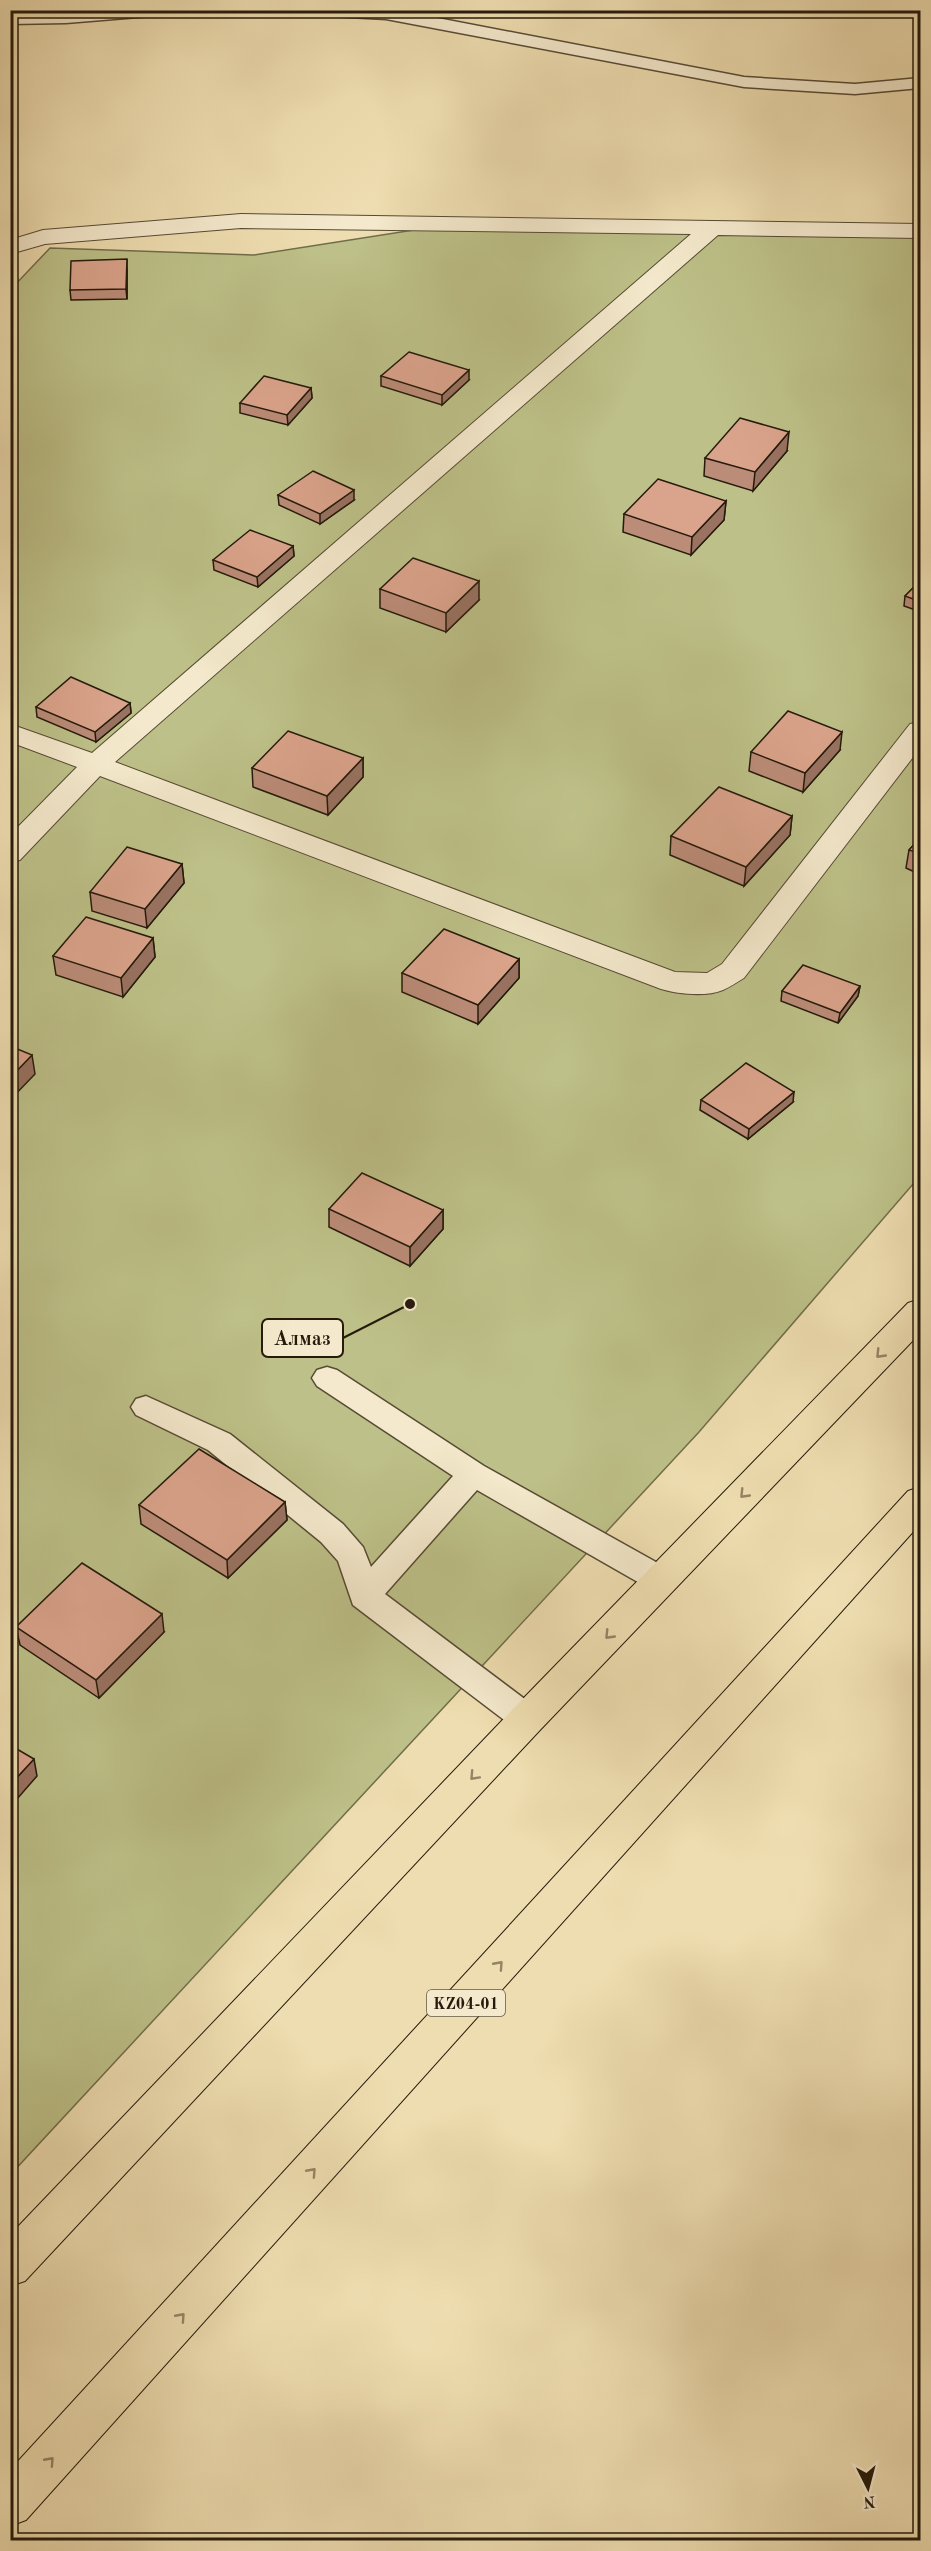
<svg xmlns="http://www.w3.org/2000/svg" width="931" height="2551" font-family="'Old Standard TT',serif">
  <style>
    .green { fill: #bdc088; stroke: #716d4a; stroke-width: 1.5 }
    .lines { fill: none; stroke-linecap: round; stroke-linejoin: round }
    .lane-casing { stroke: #574b34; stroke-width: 3 }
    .street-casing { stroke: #574b34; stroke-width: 2 }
    .primary-casing { stroke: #251a0b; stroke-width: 2 }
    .lane { fill: #f4e9cc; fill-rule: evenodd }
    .street { fill: #f4e9cc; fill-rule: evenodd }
    .primary { fill: #eeddb0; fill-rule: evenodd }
    .wall { fill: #bb8c78; stroke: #251a0b; stroke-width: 1.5 }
    .shaded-wall { fill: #997261; stroke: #251a0b; stroke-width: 1.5 }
    .building { fill: #daa38b; stroke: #251a0b; stroke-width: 1.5 }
    .oneway { stroke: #948566 }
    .labels { text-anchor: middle; stroke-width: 6; stroke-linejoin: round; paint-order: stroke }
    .shield { fill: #f4e9cc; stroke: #635845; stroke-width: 1.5 }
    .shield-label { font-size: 16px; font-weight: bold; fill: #251a0b }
    .leader { fill: none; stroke: #251a0b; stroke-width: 2 }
    .callout-dot { fill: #251a0b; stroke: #f4e9cc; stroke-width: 2 }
    .callout { fill: #f4e9cc; stroke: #251a0b; stroke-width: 2 }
    .callout-label { font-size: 20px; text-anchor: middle; font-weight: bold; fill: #251a0b }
  </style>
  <rect width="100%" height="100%" fill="#eeddb0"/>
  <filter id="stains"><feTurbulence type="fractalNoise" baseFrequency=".00333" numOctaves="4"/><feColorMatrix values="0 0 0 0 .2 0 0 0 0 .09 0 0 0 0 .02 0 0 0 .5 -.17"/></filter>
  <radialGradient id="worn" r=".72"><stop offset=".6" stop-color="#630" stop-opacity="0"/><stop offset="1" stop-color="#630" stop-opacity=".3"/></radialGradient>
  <path class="green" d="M 465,222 L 920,231 L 920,1176 L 699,1432 L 11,2174 L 11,289 L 50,248 L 254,255 Z"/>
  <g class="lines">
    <g class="lane-casing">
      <g id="lane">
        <path d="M 93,10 L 171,10 L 163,15 L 66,23 L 10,24 L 10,14 Z"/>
        <path d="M 302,10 L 396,10 L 744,77 L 855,84 L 920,78 L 920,88 L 855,94 L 744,87 L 386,19 L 310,15 Z"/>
        <path d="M 327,1367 L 337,1370 L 484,1466 L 672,1571 L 677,1580 L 672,1589 L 661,1593 L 650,1589 L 477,1490 L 385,1594 L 538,1709 L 543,1719 L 538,1729 L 527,1733 L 516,1729 L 353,1605 L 338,1561 L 321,1542 L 208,1450 L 136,1415 L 131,1407 L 136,1399 L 146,1396 L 230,1434 L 343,1524 L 363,1547 L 371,1567 L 453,1476 L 317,1386 L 312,1378 L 317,1370 Z"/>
      </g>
    </g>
    <g class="street-casing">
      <path id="street" d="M 241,214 L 920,224 L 920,238 L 718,235 L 115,762 L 675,972 L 707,973 L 722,964 L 910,724 L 920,722 L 920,748 L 744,978 C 737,982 730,987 723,990 C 706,997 678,994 661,989 L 100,776 L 20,860 L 10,862 L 10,835 L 77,767 L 10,742 L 10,724 L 92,753 L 691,234 L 241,228 L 45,244 L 10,254 L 10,240 L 43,230 Z"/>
    </g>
    <g class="primary-casing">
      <g id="primary">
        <path d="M 920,1299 L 920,1333 L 540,1730 L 25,2281 L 10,2286 L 10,2235 L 514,1708 L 908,1303 Z"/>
        <path d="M 920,1487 L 920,1524 L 26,2520 L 10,2526 L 10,2470 L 908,1491 Z"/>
      </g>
    </g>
    <use href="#lane" class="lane"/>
    <use href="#street" class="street"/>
    <use href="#primary" class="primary"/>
  </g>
  <g class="wall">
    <path d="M 127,269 L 127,299 L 71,300 L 70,290 Z"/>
    <path d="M 381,376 L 469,380 L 442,405 L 381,386 Z"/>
    <path d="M 311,388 L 312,398 L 288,425 L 240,413 L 240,403 Z"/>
    <path d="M 787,451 L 753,491 L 704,476 L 705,458 Z"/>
    <path d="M 278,495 L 354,500 L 320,524 L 279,505 Z"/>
    <path d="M 726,501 L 724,520 L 691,555 L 623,532 L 624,514 Z"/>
    <path d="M 293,546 L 294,556 L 258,587 L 214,570 L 213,560 Z"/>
    <path d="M 921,580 L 921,612 L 904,606 L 905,596 Z"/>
    <path d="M 380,589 L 479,600 L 446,632 L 380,608 Z"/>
    <path d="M 130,703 L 131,713 L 96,742 L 37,717 L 36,707 Z"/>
    <path d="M 840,750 L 803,792 L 749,771 L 751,752 Z"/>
    <path d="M 363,758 L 363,777 L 328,815 L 253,787 L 252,768 Z"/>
    <path d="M 792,816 L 790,835 L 744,886 L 670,855 L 671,836 Z"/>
    <path d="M 921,837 L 921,875 L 906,868 L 909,850 Z"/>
    <path d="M 182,864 L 184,883 L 147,928 L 92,911 L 90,892 Z"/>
    <path d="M 153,938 L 155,957 L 123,997 L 56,975 L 53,956 Z"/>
    <path d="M 519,959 L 519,978 L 478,1024 L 402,992 L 402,973 Z"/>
    <path d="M 860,986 L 858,996 L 838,1023 L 781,1001 L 782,991 Z"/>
    <path d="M 701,1100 L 793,1102 L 748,1139 L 700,1110 Z"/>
    <path d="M 329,1209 L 443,1210 L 443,1229 L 410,1266 L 329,1227 Z"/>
    <path d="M 285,1502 L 287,1520 L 228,1578 L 141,1524 L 139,1505 Z"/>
    <path d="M 16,1627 L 164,1632 L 99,1698 L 20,1645 Z"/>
  </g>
  <g class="shaded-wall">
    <path d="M 127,259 L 127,299 L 126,289 Z"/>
    <path d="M 469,370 L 469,380 L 442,405 L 442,395 Z"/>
    <path d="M 311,388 L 312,398 L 288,425 L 287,415 Z"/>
    <path d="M 789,432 L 787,451 L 753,491 L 755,472 Z"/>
    <path d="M 354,490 L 354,500 L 320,524 L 320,514 Z"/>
    <path d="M 726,501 L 724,520 L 691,555 L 692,537 Z"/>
    <path d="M 293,546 L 294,556 L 258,587 L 257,577 Z"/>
    <path d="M 479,581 L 479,600 L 446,632 L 446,613 Z"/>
    <path d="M 130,703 L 131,713 L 96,742 L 95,732 Z"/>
    <path d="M 842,732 L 840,750 L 803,792 L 805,773 Z"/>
    <path d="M 363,758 L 363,777 L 328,815 L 327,796 Z"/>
    <path d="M 792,816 L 790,835 L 744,886 L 746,867 Z"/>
    <path d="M 182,864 L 184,883 L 147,928 L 145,909 Z"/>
    <path d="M 153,938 L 155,957 L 123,997 L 121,978 Z"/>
    <path d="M 519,959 L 519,978 L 478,1024 L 478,1005 Z"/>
    <path d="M 860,986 L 858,996 L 838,1023 L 840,1013 Z"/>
    <path d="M 32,1055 L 35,1074 L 10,1100 L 10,1078 Z"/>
    <path d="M 794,1092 L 793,1102 L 748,1139 L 749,1129 Z"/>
    <path d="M 443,1210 L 443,1229 L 410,1266 L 410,1247 Z"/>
    <path d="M 285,1502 L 287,1520 L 228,1578 L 227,1560 Z"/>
    <path d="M 162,1614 L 164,1632 L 99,1698 L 96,1680 Z"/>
    <path d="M 34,1759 L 37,1776 L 10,1807 L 10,1785 Z"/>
  </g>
  <g class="building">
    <path d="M 127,259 L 126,289 L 70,290 L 71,261 Z"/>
    <path d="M 409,352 L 469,370 L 442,395 L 381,376 Z"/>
    <path d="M 264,376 L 311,388 L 287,415 L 240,403 Z"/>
    <path d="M 740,418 L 789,432 L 755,472 L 705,458 Z"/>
    <path d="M 313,471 L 354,490 L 320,514 L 278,495 Z"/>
    <path d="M 658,479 L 726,501 L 692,537 L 624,514 Z"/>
    <path d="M 250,530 L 293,546 L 257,577 L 213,560 Z"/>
    <path d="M 413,558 L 479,581 L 446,613 L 380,589 Z"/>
    <path d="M 921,580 L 921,602 L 905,596 Z"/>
    <path d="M 71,677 L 130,703 L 95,732 L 36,707 Z"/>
    <path d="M 788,711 L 842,732 L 805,773 L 751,752 Z"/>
    <path d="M 288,731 L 363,758 L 327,796 L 252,768 Z"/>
    <path d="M 719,787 L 792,816 L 746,867 L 671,836 Z"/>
    <path d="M 921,837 L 921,854 L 909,850 Z"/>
    <path d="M 127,847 L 182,864 L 145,909 L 90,892 Z"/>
    <path d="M 86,917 L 153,938 L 121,978 L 53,956 Z"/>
    <path d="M 444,929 L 519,959 L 478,1005 L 402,973 Z"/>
    <path d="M 803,965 L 860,986 L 840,1013 L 782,991 Z"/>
    <path d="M 10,1046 L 32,1055 L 10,1078 Z"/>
    <path d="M 746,1063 L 794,1092 L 749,1129 L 701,1100 Z"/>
    <path d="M 362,1173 L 443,1210 L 410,1247 L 329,1209 Z"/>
    <path d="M 199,1449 L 285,1502 L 227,1560 L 139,1505 Z"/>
    <path d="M 82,1563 L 162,1614 L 96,1680 L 16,1627 Z"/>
    <path d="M 10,1745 L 34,1759 L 10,1785 Z"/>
  </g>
  <defs><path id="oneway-chevron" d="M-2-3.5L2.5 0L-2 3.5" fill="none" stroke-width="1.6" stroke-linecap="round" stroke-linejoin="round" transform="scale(1.5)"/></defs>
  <g class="oneway">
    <use href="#oneway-chevron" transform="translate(880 1354) rotate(134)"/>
    <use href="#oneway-chevron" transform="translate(744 1494) rotate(134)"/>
    <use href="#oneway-chevron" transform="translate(609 1635) rotate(134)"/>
    <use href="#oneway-chevron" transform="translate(474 1776) rotate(133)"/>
    <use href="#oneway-chevron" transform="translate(499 1965) rotate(-48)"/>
    <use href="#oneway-chevron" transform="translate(312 2172) rotate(-48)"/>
    <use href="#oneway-chevron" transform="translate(181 2317) rotate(-48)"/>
    <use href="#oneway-chevron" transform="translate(50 2461) rotate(-48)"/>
  </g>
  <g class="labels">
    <rect class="shield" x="427" y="1990" width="78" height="26" rx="4.5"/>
    <g class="shield-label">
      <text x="466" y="2009">KZ04-01</text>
    </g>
  </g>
  <path class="leader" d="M410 1304L343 1338"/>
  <circle class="callout-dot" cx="410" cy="1304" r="6"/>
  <rect class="callout" x="262" y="1319" width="81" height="38" rx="6"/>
  <g class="callout-label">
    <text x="302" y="1345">Алмаз</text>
  </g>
  <rect width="931" height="2551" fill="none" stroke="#eeddb0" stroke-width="36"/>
  <rect x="12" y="12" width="907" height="2527" fill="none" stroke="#251a0b" stroke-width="3"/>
  <rect x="18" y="18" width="895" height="2515" fill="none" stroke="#251a0b" stroke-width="1.5"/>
  <g transform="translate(868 2488) rotate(174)" stroke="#f4e9cc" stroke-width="4.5" paint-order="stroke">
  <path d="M0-4.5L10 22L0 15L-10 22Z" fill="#251a0b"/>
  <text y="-9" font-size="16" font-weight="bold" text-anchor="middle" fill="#251a0b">N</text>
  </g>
  <rect width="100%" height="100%" filter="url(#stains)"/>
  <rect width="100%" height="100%" fill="url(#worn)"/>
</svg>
